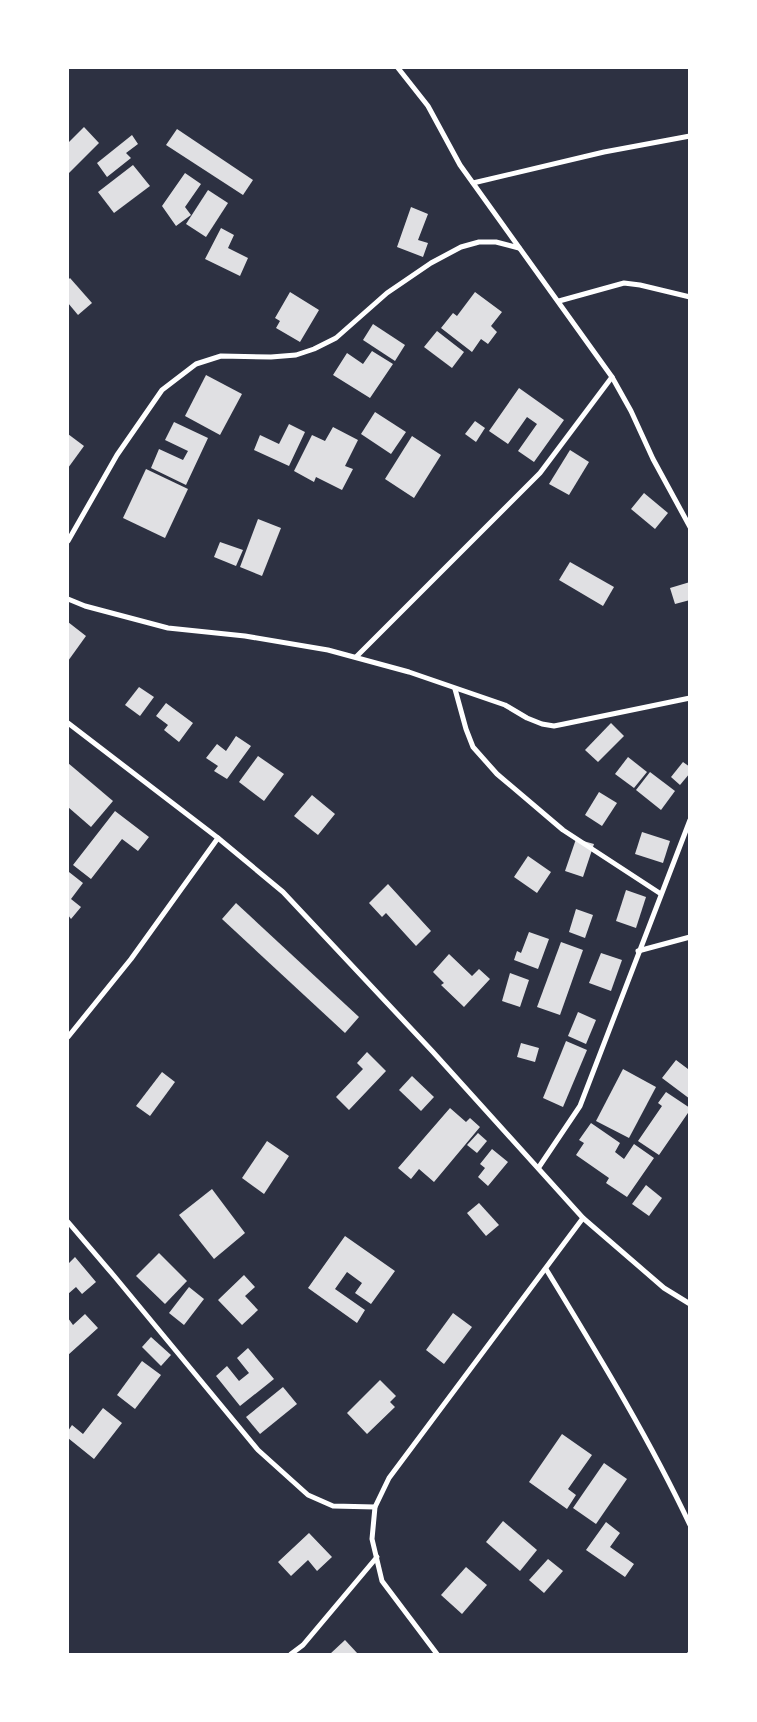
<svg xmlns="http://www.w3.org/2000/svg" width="757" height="1722" font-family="Manrope,sans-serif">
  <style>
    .building { fill: #e0e0e3 }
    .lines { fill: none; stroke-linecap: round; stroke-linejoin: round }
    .path { stroke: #fff; stroke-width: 3 }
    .minor { stroke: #fff; stroke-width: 5 }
  </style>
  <rect width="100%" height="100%" fill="#2d3142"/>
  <g class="building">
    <path d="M 84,127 L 99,143 L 68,174 L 68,143 Z"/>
    <path d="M 177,129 L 253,180 L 243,195 L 166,145 Z"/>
    <path d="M 132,135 L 138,144 L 126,153 L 131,158 L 107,177 L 97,163 Z"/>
    <path d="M 133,165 L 150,186 L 114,213 L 98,192 Z"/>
    <path d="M 185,173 L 201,184 L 185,207 L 191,215 L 176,226 L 162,206 Z"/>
    <path d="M 208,190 L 228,203 L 206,237 L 186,224 Z"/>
    <path d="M 411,207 L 428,214 L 418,240 L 428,243 L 423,257 L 397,247 Z"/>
    <path d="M 221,228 L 234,235 L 228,248 L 248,258 L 240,276 L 205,259 Z"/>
    <path d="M 70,278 L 92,303 L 78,315 L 68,303 L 68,280 Z"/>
    <path d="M 290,292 L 319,310 L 300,342 L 276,328 L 280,321 L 275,318 Z"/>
    <path d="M 475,292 L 502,312 L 491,326 L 497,332 L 488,344 L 481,339 L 472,352 L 441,328 L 453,313 L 457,316 Z"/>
    <path d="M 373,324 L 405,345 L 395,361 L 363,340 Z"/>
    <path d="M 437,331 L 464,352 L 452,368 L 424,347 Z"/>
    <path d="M 372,351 L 393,364 L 370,398 L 333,375 L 347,353 L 363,364 Z"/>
    <path d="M 206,375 L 242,394 L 220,435 L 185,416 Z"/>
    <path d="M 519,388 L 564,420 L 534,462 L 518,451 L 537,424 L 527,417 L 508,444 L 489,431 Z"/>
    <path d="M 375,412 L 406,432 L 391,454 L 361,434 Z"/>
    <path d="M 475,421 L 485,428 L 476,442 L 465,434 Z"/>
    <path d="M 174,422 L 208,438 L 186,485 L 151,468 L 159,449 L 183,460 L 188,451 L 165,440 Z"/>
    <path d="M 289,424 L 305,432 L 289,466 L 254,450 L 260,435 L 279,444 Z"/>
    <path d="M 333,427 L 358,440 L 345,466 L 353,469 L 342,490 L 316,477 L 314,482 L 294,471 L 312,435 L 325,441 Z"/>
    <path d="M 68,434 L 84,446 L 68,468 Z"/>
    <path d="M 412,436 L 441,455 L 414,498 L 385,479 Z"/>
    <path d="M 570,450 L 589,462 L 569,495 L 549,484 Z"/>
    <path d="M 146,469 L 188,489 L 165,538 L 123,518 Z"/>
    <path d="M 644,493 L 668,513 L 655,529 L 631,509 Z"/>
    <path d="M 258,519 L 281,528 L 262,576 L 240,567 Z"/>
    <path d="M 220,542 L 243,550 L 236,566 L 214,557 Z"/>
    <path d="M 570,562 L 614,587 L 603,606 L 559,580 Z"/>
    <path d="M 690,582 L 690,600 L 675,604 L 670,588 Z"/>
    <path d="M 68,622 L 86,636 L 68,661 Z"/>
    <path d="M 139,687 L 154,697 L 140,716 L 125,705 Z"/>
    <path d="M 166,703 L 193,723 L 179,742 L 164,730 L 168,725 L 156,716 Z"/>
    <path d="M 611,723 L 624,736 L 598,762 L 585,750 Z"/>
    <path d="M 236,736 L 251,746 L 227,779 L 214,771 L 218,766 L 206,758 L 217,744 L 226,751 Z"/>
    <path d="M 258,756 L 284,774 L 264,801 L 239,782 Z"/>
    <path d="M 628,757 L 647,772 L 634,788 L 615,774 Z"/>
    <path d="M 683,762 L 690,767 L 690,773 L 680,785 L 671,777 Z"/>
    <path d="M 68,763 L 113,801 L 91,827 L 68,807 Z"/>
    <path d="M 650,772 L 675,791 L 661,810 L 636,790 Z"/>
    <path d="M 599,792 L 617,803 L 602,826 L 585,815 Z"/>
    <path d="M 312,795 L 335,814 L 318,835 L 294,816 Z"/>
    <path d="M 115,811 L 149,837 L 138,851 L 122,839 L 91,879 L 73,865 Z"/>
    <path d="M 642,832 L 670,841 L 663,863 L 635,854 Z"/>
    <path d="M 576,839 L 594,844 L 583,877 L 565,871 Z"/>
    <path d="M 528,856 L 551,872 L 537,893 L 514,877 Z"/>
    <path d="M 69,872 L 83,883 L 71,899 L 81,907 L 71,919 L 68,915 L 68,874 Z"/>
    <path d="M 388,884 L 431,931 L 416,946 L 386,913 L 382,917 L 369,903 Z"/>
    <path d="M 626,890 L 646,897 L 636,928 L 616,921 Z"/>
    <path d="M 236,903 L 359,1017 L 345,1033 L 222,919 Z"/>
    <path d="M 576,909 L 593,915 L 585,938 L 569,932 Z"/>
    <path d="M 529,932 L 549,939 L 538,969 L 514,960 L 517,951 L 521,953 Z"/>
    <path d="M 561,942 L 583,950 L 560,1015 L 537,1007 Z"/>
    <path d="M 601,953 L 622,960 L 611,991 L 589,983 Z"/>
    <path d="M 449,954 L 472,976 L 479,969 L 490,979 L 464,1007 L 441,985 L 444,983 L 433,972 Z"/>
    <path d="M 510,973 L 529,980 L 520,1007 L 502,1001 Z"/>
    <path d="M 578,1012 L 596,1020 L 586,1044 L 568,1036 Z"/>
    <path d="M 566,1041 L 587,1050 L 563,1107 L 543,1098 Z"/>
    <path d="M 521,1043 L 539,1048 L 535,1062 L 517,1057 Z"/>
    <path d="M 367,1052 L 386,1071 L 349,1110 L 336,1097 L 363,1069 L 357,1063 Z"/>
    <path d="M 676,1060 L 688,1069 L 690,1067 L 690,1099 L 662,1078 Z"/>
    <path d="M 623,1069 L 656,1087 L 629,1138 L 596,1121 Z"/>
    <path d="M 162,1072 L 175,1082 L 150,1116 L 136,1106 Z"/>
    <path d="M 412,1076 L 434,1097 L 421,1111 L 399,1090 Z"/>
    <path d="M 666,1092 L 690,1108 L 690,1110 L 659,1155 L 638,1141 L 662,1106 L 658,1103 Z"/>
    <path d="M 450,1108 L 466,1122 L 470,1118 L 480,1127 L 434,1182 L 419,1169 L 411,1179 L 398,1168 Z"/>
    <path d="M 591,1123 L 620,1143 L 615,1152 L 624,1159 L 634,1144 L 654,1158 L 627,1197 L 606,1183 L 609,1178 L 576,1155 L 584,1143 L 579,1140 Z"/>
    <path d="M 478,1133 L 487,1141 L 477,1153 L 467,1145 Z"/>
    <path d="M 267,1141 L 289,1156 L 264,1194 L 242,1178 Z"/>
    <path d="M 492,1149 L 508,1162 L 488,1186 L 478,1177 L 485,1168 L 480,1164 Z"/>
    <path d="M 646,1185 L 662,1198 L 649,1216 L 632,1204 Z"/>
    <path d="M 212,1189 L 245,1233 L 214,1259 L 179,1215 Z"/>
    <path d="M 479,1203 L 499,1225 L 486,1236 L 467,1213 Z"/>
    <path d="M 345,1236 L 395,1271 L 371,1304 L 355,1293 L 362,1283 L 347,1272 L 335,1289 L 365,1310 L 357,1323 L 308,1288 Z"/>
    <path d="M 159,1253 L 187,1281 L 165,1304 L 136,1276 Z"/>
    <path d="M 75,1257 L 96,1282 L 82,1294 L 76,1287 L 68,1294 L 68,1264 Z"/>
    <path d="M 244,1275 L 255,1287 L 245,1296 L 258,1310 L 242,1325 L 218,1300 Z"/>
    <path d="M 189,1287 L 204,1299 L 184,1325 L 169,1313 Z"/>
    <path d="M 453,1313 L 472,1327 L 444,1364 L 426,1350 Z"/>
    <path d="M 85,1314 L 98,1328 L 68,1355 L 68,1318 L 73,1325 Z"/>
    <path d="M 151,1337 L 171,1355 L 161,1366 L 142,1347 Z"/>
    <path d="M 248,1348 L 274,1379 L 240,1406 L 216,1376 L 227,1366 L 239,1381 L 249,1373 L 237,1358 Z"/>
    <path d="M 142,1361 L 161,1375 L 135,1409 L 117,1395 Z"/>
    <path d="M 380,1380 L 396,1396 L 390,1402 L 395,1407 L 367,1434 L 347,1413 Z"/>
    <path d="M 283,1387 L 297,1404 L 260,1434 L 246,1417 Z"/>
    <path d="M 103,1408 L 122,1423 L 94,1459 L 68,1438 L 68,1431 L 72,1425 L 83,1434 Z"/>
    <path d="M 562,1434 L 592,1455 L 568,1489 L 576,1495 L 567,1509 L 529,1482 Z"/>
    <path d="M 604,1463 L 627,1479 L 596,1524 L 573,1508 Z"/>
    <path d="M 503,1521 L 537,1550 L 520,1571 L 486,1542 Z"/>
    <path d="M 606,1522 L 620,1533 L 610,1547 L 634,1564 L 625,1577 L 586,1550 Z"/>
    <path d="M 309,1533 L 332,1557 L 317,1571 L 308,1560 L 291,1576 L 278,1562 Z"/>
    <path d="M 548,1559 L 563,1571 L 544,1593 L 529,1580 Z"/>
    <path d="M 466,1567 L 487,1585 L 462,1614 L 441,1595 Z"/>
    <path d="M 345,1640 L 358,1654 L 330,1654 Z"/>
  </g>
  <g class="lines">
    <path class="path" d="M 688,1654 L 690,1652"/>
    <g class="minor">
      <path d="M 398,68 L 428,106 L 460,165 L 612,377 L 631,411 L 653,459 L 690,527"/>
      <path d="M 473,183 L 604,152 L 690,136"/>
      <path d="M 559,301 L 624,283 L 640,285 L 690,297"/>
      <path d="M 68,541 L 117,455 L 162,390 L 196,364 L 221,356 L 271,357 L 296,355 L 314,349 L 336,338 L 387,293 L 431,263 L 461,247 L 479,242 L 496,242 L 519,248"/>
      <path d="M 68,599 L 85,606 L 168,628 L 245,636 L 328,650 L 409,672 L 505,705 L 527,718 L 542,724 L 554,726 L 564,724 L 690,698"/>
      <path d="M 356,657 L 540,473 L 612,377"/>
      <path d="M 455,689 L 466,729 L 473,747 L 497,774 L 563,830 L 661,894"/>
      <path d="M 68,723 L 218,838 L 283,892 L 433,1052 L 583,1218 L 664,1288 L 690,1304"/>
      <path d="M 638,951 L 690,937"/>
      <path d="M 68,1037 L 131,959 L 218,838"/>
      <path d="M 539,1167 L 580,1106 L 690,820"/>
      <path d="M 68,1222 L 115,1277 L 258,1450 L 308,1495 L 333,1506 L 375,1507"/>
      <path d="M 546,1269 C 597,1353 648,1436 690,1525"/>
      <path d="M 291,1654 L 303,1645 L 377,1557"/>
      <path d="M 437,1654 L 382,1581 L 372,1539 L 375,1507 L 389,1478 L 583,1218"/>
    </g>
  </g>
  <rect width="757" height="1722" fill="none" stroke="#ffffff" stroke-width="138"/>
</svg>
